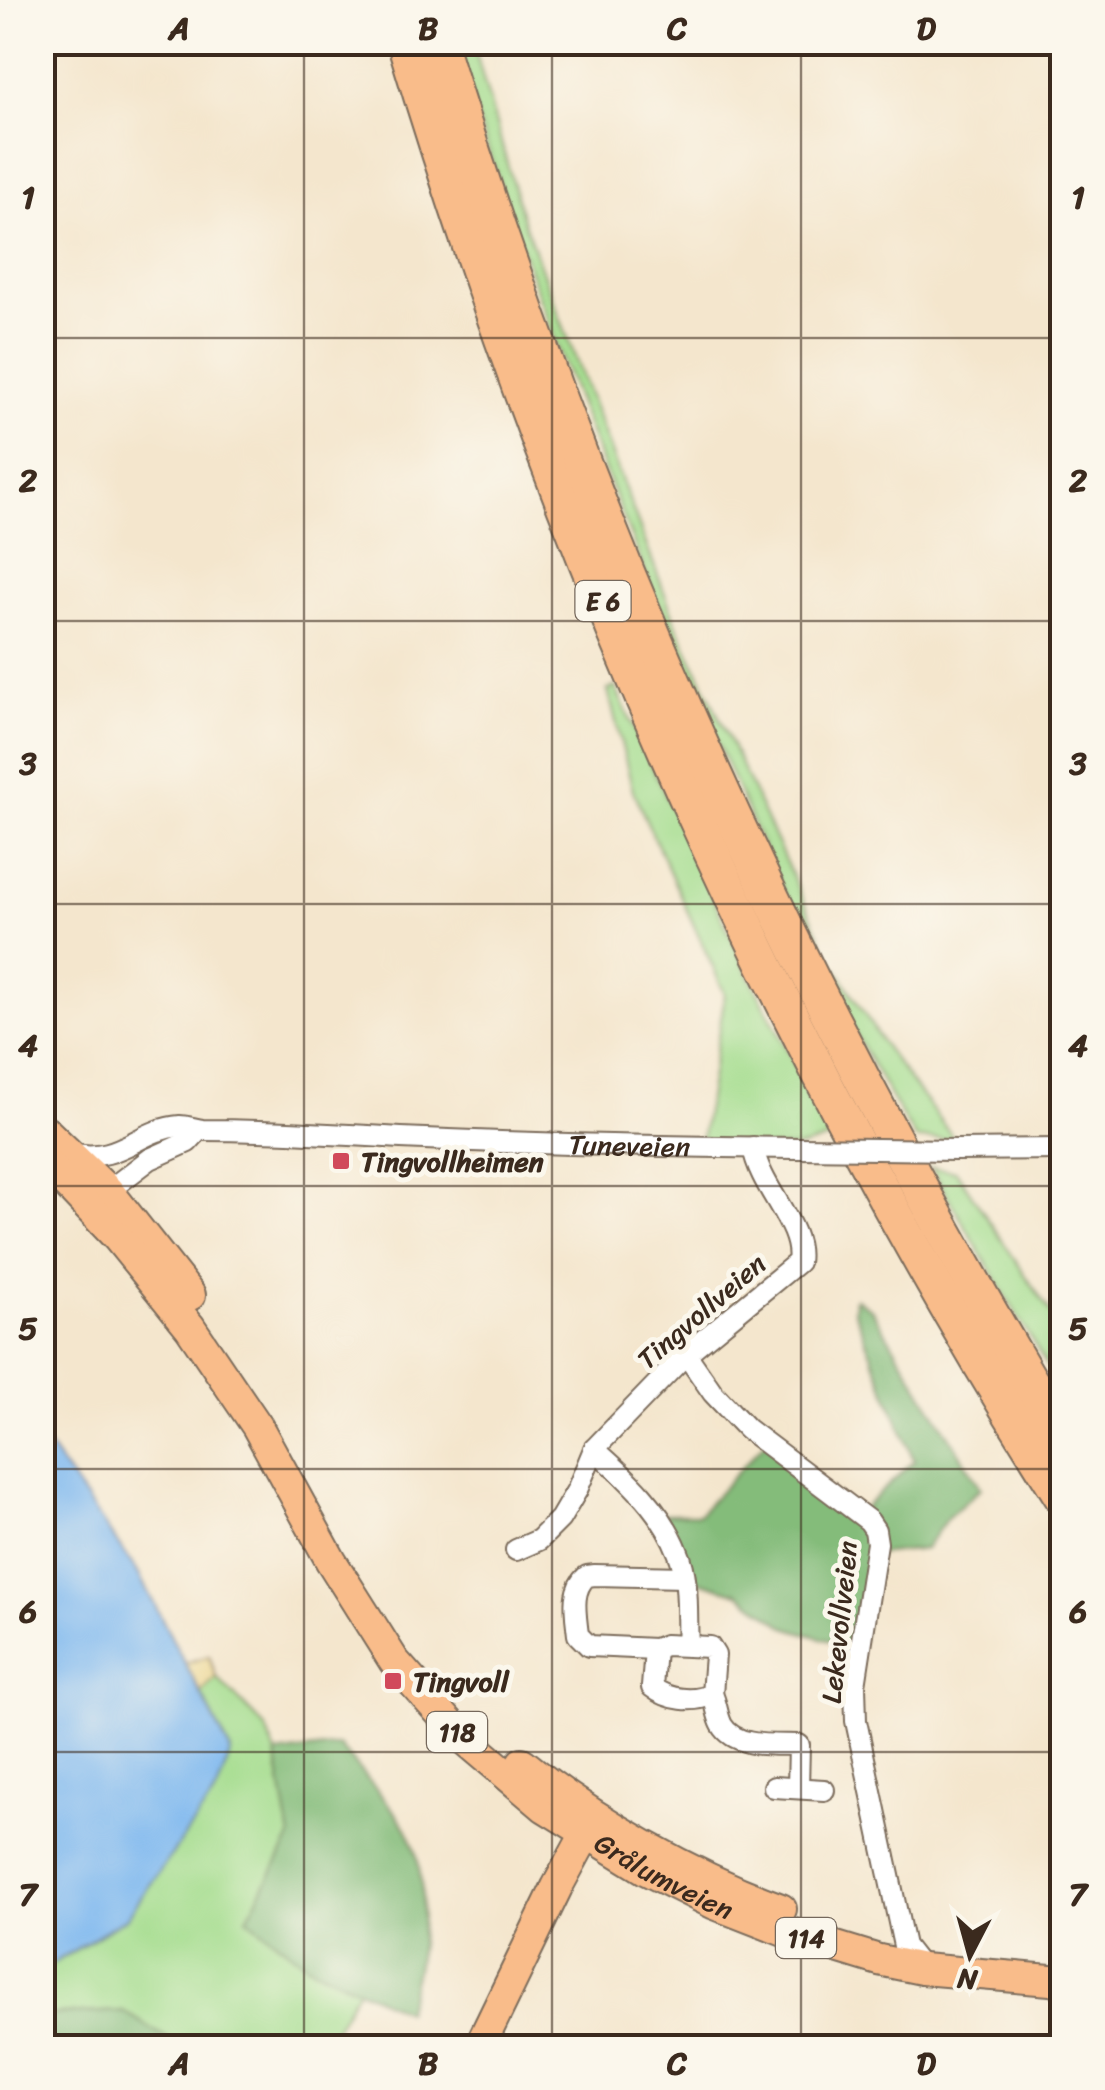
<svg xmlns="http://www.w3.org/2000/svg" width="1105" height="2090" font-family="Sriracha,sans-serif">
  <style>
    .green { fill: #a5dd8f; stroke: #708456; stroke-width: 2.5 }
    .forest { fill: #84bc7a; stroke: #60734c; stroke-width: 2.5 }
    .sand { fill: #eeda9e; stroke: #94825e; stroke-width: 2.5 }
    .water { fill: #7eb8ef; stroke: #5c7186; stroke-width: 2.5 }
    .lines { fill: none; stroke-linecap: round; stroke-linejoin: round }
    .minor-casing { stroke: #7c6c5b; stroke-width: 24 }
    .primary-casing { stroke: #7c6c5b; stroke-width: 34 }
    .motorway-casing { stroke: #7c6c5b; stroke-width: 39 }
    .minor { stroke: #fff; stroke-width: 20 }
    .primary { stroke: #f9bc8a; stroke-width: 30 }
    .motorway { stroke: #f9bc8a; stroke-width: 35 }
    .minor-bridge-casing { stroke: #7c6c5b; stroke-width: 24; stroke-linecap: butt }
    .minor-bridge { stroke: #fff; stroke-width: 20 }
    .grid { fill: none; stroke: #3b2a1e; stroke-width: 2.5; stroke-opacity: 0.55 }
    .poi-dot { fill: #d1495b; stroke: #fbf7ec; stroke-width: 4 }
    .labels { text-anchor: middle; stroke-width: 10; stroke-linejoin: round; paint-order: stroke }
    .shield { fill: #fbf7ec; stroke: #75685c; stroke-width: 2.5 }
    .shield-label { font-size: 25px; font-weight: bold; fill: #3b2a1e }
    .street-label { font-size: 28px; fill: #3b2a1e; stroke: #fbf7ec }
    .poi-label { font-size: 28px; font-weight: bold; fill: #3b2a1e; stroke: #fbf7ec; text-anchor: start }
    .neatline { fill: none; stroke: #3b2a1e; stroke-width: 4 }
    .grid-label { font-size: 32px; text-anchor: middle; font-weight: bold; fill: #3b2a1e }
  </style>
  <rect width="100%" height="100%" fill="#fbf7ec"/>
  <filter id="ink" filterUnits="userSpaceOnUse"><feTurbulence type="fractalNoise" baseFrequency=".01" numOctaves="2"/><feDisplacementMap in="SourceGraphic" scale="20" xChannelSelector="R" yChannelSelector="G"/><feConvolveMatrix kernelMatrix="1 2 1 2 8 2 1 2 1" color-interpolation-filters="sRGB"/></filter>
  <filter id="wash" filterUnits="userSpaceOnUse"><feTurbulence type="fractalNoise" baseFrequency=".0048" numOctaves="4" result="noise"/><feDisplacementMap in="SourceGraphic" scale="40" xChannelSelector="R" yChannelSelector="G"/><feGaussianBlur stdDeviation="2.25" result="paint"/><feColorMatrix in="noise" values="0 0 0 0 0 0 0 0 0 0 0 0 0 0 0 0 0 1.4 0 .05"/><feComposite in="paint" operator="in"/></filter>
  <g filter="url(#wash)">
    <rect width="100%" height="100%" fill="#f4e6cd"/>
    <g class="green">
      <path d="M 454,43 L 473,43 L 524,223 L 677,626 L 830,958 L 886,1049 L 955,1140 L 916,1139 C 828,997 761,846 696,693 C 605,480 522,264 454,43 Z"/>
      <path d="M 615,687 L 748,973 L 832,1138 L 799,1148 L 700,1147 L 725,994 L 633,791 L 608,690 Z"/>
      <path d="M 931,1168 L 956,1171 L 1062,1330 L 1062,1392 Z"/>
      <path d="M 216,1677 L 266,1728 L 276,1754 L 292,1838 L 307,1965 L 358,1989 L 324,2047 L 181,2047 L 123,2011 L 43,2015 L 42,1967 L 50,1966 L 127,1917 L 231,1752 L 201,1693 Z"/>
    </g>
    <g class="forest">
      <path d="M 855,1298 L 872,1310 L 981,1488 L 947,1518 L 925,1549 L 874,1554 L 860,1650 L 785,1627 L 739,1593 L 684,1577 L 656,1514 L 699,1514 L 765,1442 L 859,1513 L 914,1461 L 854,1311 Z"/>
      <path d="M 339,1746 C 356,1768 395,1807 407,1830 C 432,1878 422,1961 405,2011 L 307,1965 L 247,1918 L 291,1838 L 276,1754 Z"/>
      <path d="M 123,2011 L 181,2047 L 43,2047 L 43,2015 Z"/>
    </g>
    <path class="sand" d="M 209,1656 L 216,1677 L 201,1693 L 185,1663 Z"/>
    <path class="water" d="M 43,1439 L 137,1571 L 231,1752 L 217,1791 L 127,1917 L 49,1966 L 43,1967 Z"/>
  </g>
  <g filter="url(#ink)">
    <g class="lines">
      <g class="minor-casing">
        <g id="minor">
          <path d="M 956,1150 L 1062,1149"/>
          <path id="s1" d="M 71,1153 C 119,1165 138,1129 180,1126 C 187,1126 195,1129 202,1130 C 269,1130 335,1134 401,1138 C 533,1144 666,1147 799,1148"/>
          <path d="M 99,1190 L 108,1191 L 150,1159 L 188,1142 L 199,1130"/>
          <path d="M 686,1354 L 713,1393 L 747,1429 L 869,1521 L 875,1530 L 877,1543 L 855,1685 L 856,1721 L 904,1946 L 922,1969"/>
          <path d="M 594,1449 C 626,1477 662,1510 678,1552 C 690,1579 686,1616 688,1646 L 665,1645 L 655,1649 L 652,1687 C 668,1700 694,1703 712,1694 L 715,1655 L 710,1647 L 688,1646"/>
          <path d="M 516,1550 L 539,1540 L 560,1519 L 577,1490 L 594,1449 L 686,1354 L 798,1262 C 804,1226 760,1189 753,1147"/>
          <path d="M 655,1649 L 589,1646 L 578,1635 C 576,1615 570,1590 587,1576 L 595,1575 L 684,1577"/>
          <path d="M 712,1694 C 717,1704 717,1716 722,1725 C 736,1749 776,1744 799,1745 L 798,1788"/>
          <path d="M 774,1787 L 824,1790"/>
        </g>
      </g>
      <g class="primary-casing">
        <g id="primary">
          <path d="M 42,1128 L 108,1191 L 190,1295"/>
          <path id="s2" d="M 42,1158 L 118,1238 L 190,1327 L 257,1426 L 331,1561 L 394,1661 L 460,1735 L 545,1807 L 647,1870 L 715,1904 L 784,1931 L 879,1960 L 922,1969 L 1062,1981"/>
          <path d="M 522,1763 C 595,1822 693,1877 781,1909"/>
          <path d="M 479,2048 L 557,1887 L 595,1817"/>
        </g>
      </g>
      <g class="motorway-casing">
        <g id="motorway">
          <path d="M 405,42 C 559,552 776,1046 1062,1496"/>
          <path d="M 438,42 C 586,532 798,997 1062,1435"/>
        </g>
      </g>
      <use href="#minor" class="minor"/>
      <use href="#primary" class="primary"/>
      <use href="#motorway" class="motorway"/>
      <g class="minor-bridge-casing">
        <path id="minor-bridge" d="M 799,1148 L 956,1150"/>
      </g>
      <use href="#minor-bridge" class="minor-bridge"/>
    </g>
  </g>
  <path class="grid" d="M 304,42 L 304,2048M 552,42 L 552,2048M 801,42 L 801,2048M 42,338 L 1062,338M 42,621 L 1062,621M 42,904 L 1062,904M 42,1186 L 1062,1186M 42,1469 L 1062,1469M 42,1752 L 1062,1752"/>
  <g class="poi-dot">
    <rect x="331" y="1151" width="20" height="20" rx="5"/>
    <rect x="383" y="1671" width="20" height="20" rx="5"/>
  </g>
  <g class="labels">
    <g class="shield">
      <rect x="575.5" y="581" width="55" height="40" rx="8"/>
      <rect x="427" y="1712" width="60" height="40" rx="8"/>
      <rect x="776" y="1918" width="60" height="40" rx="8"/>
    </g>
    <g class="shield-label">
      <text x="603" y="610">E 6</text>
      <text x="457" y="1741">118</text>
      <text x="806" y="1947">114</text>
    </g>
    <g class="street-label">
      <text dy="10" stroke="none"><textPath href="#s1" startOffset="565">Tuneveien</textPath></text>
      <text transform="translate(701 1311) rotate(-41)" y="10">Tingvollveien</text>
      <text transform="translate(839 1622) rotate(-84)" y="10">Lekevollveien</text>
      <text dy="10" stroke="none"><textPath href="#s2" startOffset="965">Grålumveien</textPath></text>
    </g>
    <g class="poi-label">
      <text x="361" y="1171">Tingvollheimen</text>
      <text x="413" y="1691">Tingvoll</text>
    </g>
  </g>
  <rect width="1105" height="2090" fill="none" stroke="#fbf7ec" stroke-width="110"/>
  <g transform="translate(970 1955) rotate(186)" stroke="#fbf7ec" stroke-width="8" paint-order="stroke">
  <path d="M0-8L18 38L0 25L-18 38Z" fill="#3b2a1e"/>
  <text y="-15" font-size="28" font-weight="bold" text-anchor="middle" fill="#3b2a1e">N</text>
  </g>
  <rect x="55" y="55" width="995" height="1980" class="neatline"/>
  <g class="grid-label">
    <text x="179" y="39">A</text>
    <text x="428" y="39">B</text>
    <text x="677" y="39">C</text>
    <text x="926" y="39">D</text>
    <text x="28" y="208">1</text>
    <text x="1078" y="208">1</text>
    <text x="28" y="491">2</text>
    <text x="1078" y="491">2</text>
    <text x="28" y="774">3</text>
    <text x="1078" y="774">3</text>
    <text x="28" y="1056">4</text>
    <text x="1078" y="1056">4</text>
    <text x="28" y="1339">5</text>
    <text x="1078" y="1339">5</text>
    <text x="28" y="1622">6</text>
    <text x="1078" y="1622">6</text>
    <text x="28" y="1905">7</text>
    <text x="1078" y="1905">7</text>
    <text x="179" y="2074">A</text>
    <text x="428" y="2074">B</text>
    <text x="677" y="2074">C</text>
    <text x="926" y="2074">D</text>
  </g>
</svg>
